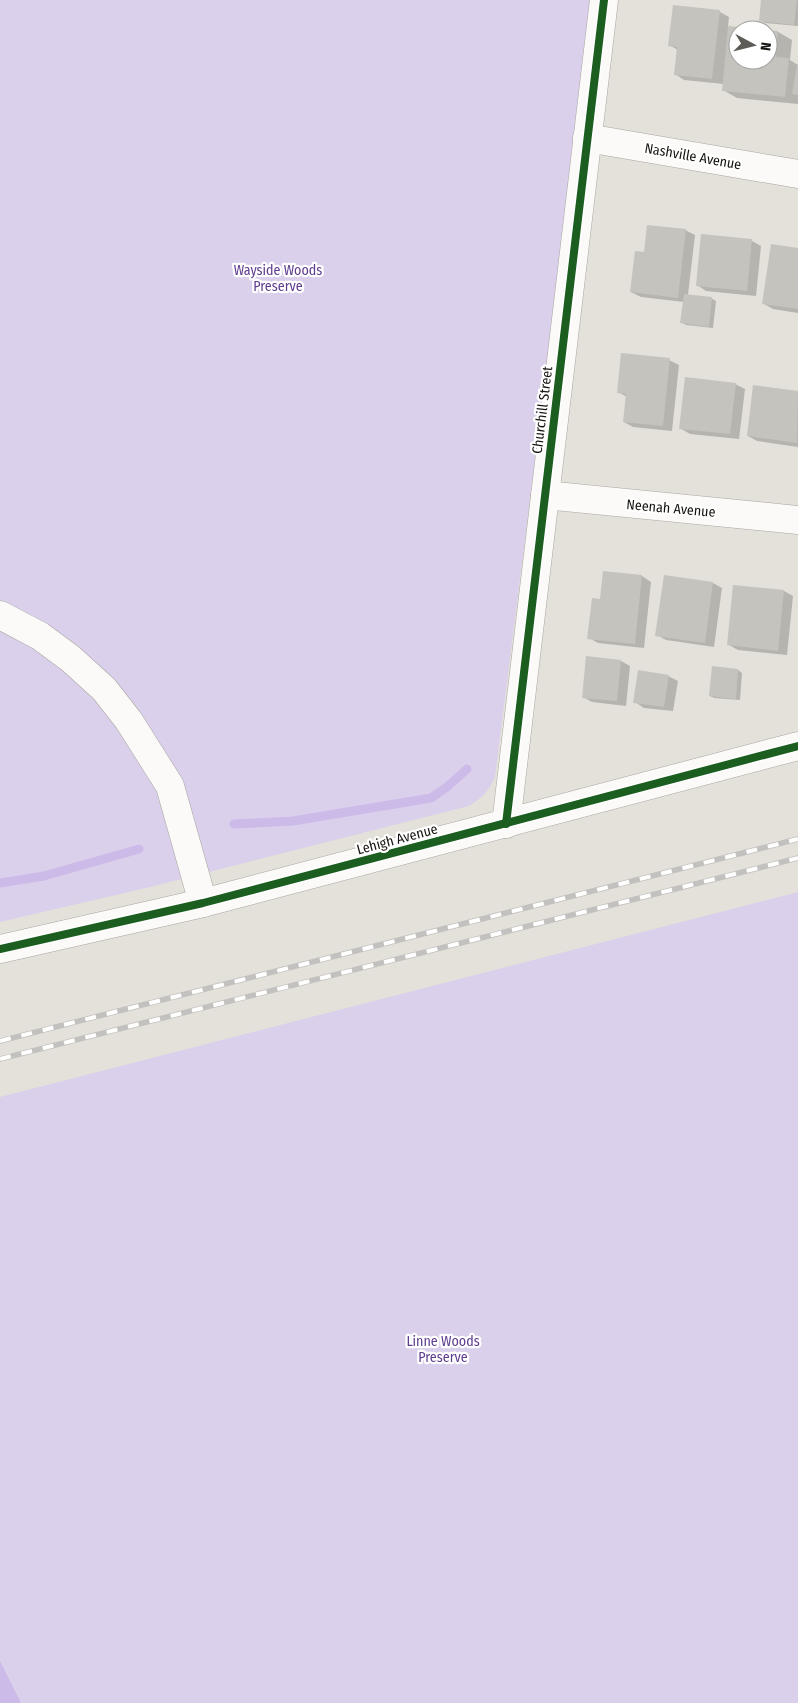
<svg xmlns="http://www.w3.org/2000/svg" width="798" height="1703" font-family="'Fira Sans Condensed',sans-serif">
  <style>
    .green { fill: #dbd0eb }
    .water { fill: #ccbae9 }
    .shadow { fill: #0003 }
    .lines { fill: none; stroke-linecap: round; stroke-linejoin: round }
    .stream { stroke: #ccbae9; stroke-width: 9 }
    .building { fill: #c5c3be }
    .minor-casing { stroke: #a8a6a0; stroke-width: 29 }
    .minor { stroke: #fbfaf9; stroke-width: 28 }
    .rail-casing { stroke: #c2c1bf; stroke-width: 5.5 }
    .rail { stroke: #fff; stroke-width: 4; stroke-dasharray: 11; stroke-linecap: butt }
    .cycleway-casing { stroke: #fff; stroke-width: 11 }
    .cycleway { stroke: #1b5e20; stroke-width: 8 }
    .labels { text-anchor: middle; stroke-width: 4.5; stroke-linejoin: round; paint-order: stroke }
    .street-label { font-size: 14px; fill: #161410; stroke: #fff }
    .park-label { font-size: 14px; fill: #5f3d8f; stroke: #fff }
  </style>
  <rect width="100%" height="100%" fill="#e3e1da"/>
  <g class="green">
    <path d="M 0,0 L 593,0 L 495,777 C 489,791 482,798 469,806 L 146,888 L 0,922 Z"/>
    <path d="M 798,892 L 798,1703 L 0,1703 L 0,1097 Z"/>
  </g>
  <path class="water" d="M 0,1661 L 21,1703 L 0,1703 Z"/>
  <g class="shadow">
    <path d="M 763,0 L 798,0 L 798,26 L 765,23 L 761,20 Z"/>
    <path d="M 674,6 L 720,12 L 729,17 L 728,27 L 759,30 L 738,30 L 738,60 L 768,60 L 768,31 L 778,32 L 792,40 L 790,60 L 798,65 L 798,104 L 737,98 L 723,90 L 724,84 L 684,80 L 675,74 L 678,50 L 669,45 Z"/>
    <path d="M 685,230 L 695,235 L 688,295 L 711,298 L 716,301 L 713,328 L 686,325 L 681,322 L 684,302 L 641,297 L 631,292 L 645,254 Z"/>
    <path d="M 702,236 L 752,241 L 761,246 L 756,296 L 706,291 L 697,285 Z"/>
    <path d="M 798,249 L 798,313 L 773,309 L 764,304 Z"/>
    <path d="M 669,360 L 679,365 L 672,431 L 633,427 L 624,422 L 627,397 L 618,392 Z"/>
    <path d="M 735,384 L 745,389 L 739,439 L 690,434 L 680,428 Z"/>
    <path d="M 754,387 L 798,392 L 798,447 L 757,441 L 748,436 Z"/>
    <path d="M 604,572 L 642,576 L 651,582 L 644,648 L 598,643 L 589,638 L 601,600 Z"/>
    <path d="M 713,583 L 722,588 L 714,647 L 666,640 L 657,635 Z"/>
    <path d="M 734,586 L 784,591 L 793,596 L 787,655 L 738,650 L 729,645 Z"/>
    <path d="M 621,661 L 630,666 L 626,706 L 592,702 L 583,697 Z"/>
    <path d="M 713,668 L 738,670 L 742,673 L 740,700 L 714,698 L 710,696 Z"/>
    <path d="M 668,676 L 678,681 L 673,711 L 644,708 L 635,702 Z"/>
  </g>
  <g class="lines">
    <g class="stream">
      <path d="M 234,824 L 293,821 L 431,798 L 447,787 L 467,769"/>
      <path d="M 0,883 L 44,876 L 139,849"/>
    </g>
  </g>
  <g class="building">
    <path d="M 761,0 L 797,0 L 794,25 L 759,21 Z"/>
    <path d="M 673,5 L 720,10 L 712,79 L 674,75 L 677,47 L 668,46 Z"/>
    <path d="M 728,26 L 758,29 L 758,30 L 738,30 L 738,60 L 768,60 L 768,30 L 778,31 L 776,57 L 789,58 L 785,97 L 722,91 Z"/>
    <path d="M 797,65 L 798,65 L 798,95 L 792,94 Z"/>
    <path d="M 647,225 L 686,229 L 678,298 L 630,292 L 635,251 L 644,252 Z"/>
    <path d="M 701,234 L 752,239 L 747,291 L 696,286 Z"/>
    <path d="M 771,244 L 798,248 L 798,309 L 762,304 Z"/>
    <path d="M 684,294 L 712,297 L 709,327 L 680,323 Z"/>
    <path d="M 621,353 L 670,358 L 663,426 L 623,422 L 626,394 L 617,393 Z"/>
    <path d="M 685,377 L 736,383 L 730,434 L 679,429 Z"/>
    <path d="M 753,385 L 798,391 L 797,443 L 747,436 Z"/>
    <path d="M 603,571 L 642,575 L 635,644 L 587,639 L 592,598 L 600,599 Z"/>
    <path d="M 664,575 L 713,582 L 705,643 L 655,636 Z"/>
    <path d="M 733,585 L 784,590 L 778,651 L 727,645 Z"/>
    <path d="M 586,656 L 621,660 L 617,701 L 582,698 Z"/>
    <path d="M 712,666 L 738,669 L 736,699 L 709,696 Z"/>
    <path d="M 638,670 L 669,675 L 664,707 L 633,703 Z"/>
  </g>
  <g class="lines">
    <g class="minor-casing">
      <g id="minor">
        <path d="M 587,138 L 798,174"/>
        <path d="M 545,495 L 798,520"/>
        <path d="M 0,615 L 40,636 L 71,659 L 104,689 L 129,721 L 170,786 L 203,903"/>
        <path d="M 506,824 L 604,0"/>
        <path d="M 0,949 L 203,903 L 798,746"/>
      </g>
    </g>
    <use href="#minor" class="minor"/>
    <g class="rail-casing">
      <g id="rail">
        <path d="M 0,1041 L 798,839"/>
        <path d="M 0,1059 L 798,858"/>
      </g>
    </g>
    <use href="#rail" class="rail"/>
    <g class="cycleway-casing">
      <g id="cycleway">
        <path d="M 506,824 L 604,0"/>
        <path d="M 0,949 L 203,903 L 798,746"/>
      </g>
    </g>
    <use href="#cycleway" class="cycleway"/>
  </g>
  <g class="labels">
    <g class="street-label">
      <text transform="translate(693 156) rotate(10)" y="5">Nashville Avenue</text>
      <text transform="translate(542 410) rotate(-83)" y="5">Churchill Street</text>
      <text transform="translate(671 508) rotate(5)" y="5">Neenah Avenue</text>
      <text transform="translate(397 839) rotate(-15)" y="5">Lehigh Avenue</text>
    </g>
    <g class="park-label">
      <text x="278" y="275">Wayside Woods<tspan x="278" dy="16">Preserve</tspan></text>
      <text x="443" y="1346">Linne Woods<tspan x="443" dy="16">Preserve</tspan></text>
    </g>
  </g>
  <g transform="translate(753 45) rotate(97)"><circle r="24" fill="#ffffff" stroke="#a2a19f"/>
  <path d="M0-4L9 19L0 12L-9 19Z" fill="#5e5c57"/>
  <text y="-8" font-size="14" font-weight="bold" text-anchor="middle" fill="#161410">N</text>
  </g>
</svg>
